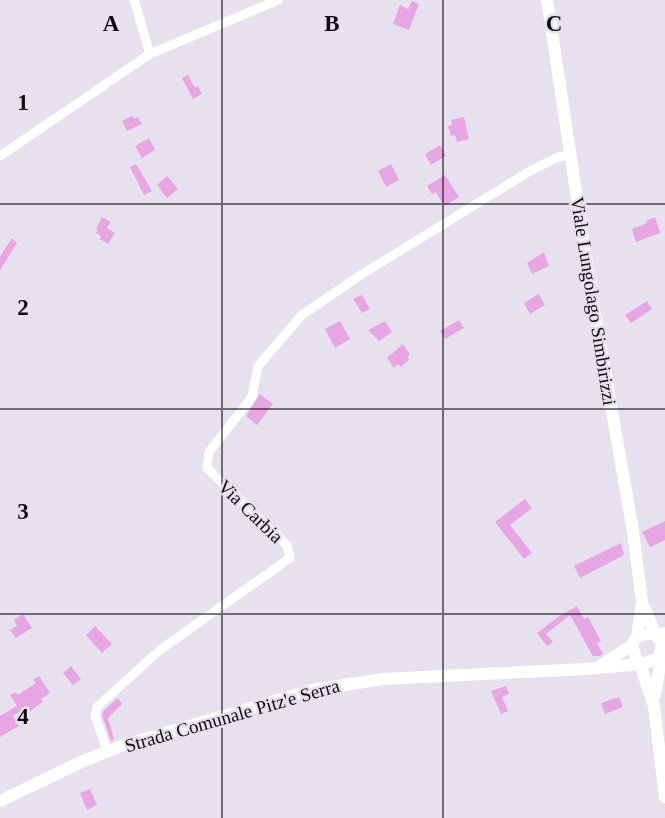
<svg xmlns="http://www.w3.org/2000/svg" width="665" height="818" font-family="'Times New Roman',serif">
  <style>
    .building { fill: #e8a5e3 }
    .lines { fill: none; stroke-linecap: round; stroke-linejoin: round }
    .street { stroke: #fff; stroke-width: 9 }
    .secondary { stroke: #fff; stroke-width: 12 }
    .grid { fill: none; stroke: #0d0b0f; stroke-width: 2; stroke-opacity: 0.55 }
    .labels { text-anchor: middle; stroke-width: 5; stroke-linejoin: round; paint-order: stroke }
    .street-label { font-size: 19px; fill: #0d0b0f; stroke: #e7e0ee }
    .grid-label { font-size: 23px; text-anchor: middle; font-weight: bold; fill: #0d0b0f; stroke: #e7e0ee; stroke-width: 5; stroke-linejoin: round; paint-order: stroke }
  </style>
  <rect width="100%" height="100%" fill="#e7e0ee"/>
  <g class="building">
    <path d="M 412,1 L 419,4 L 409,30 L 393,24 L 400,5 L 408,9 Z"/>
    <path d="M 188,75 L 195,88 L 198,86 L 202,94 L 193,99 L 182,78 Z"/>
    <path d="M 132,116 L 134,119 L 138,117 L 142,124 L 127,131 L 122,121 Z"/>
    <path d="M 464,117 L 469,139 L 457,142 L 455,135 L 451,136 L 448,126 L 452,125 L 451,120 Z"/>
    <path d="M 149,138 L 155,150 L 142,158 L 135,146 Z"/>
    <path d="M 440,145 L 446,156 L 431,165 L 425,154 Z"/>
    <path d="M 136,164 L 152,191 L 144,195 L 130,167 Z"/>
    <path d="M 391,164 L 399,180 L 386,187 L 378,171 Z"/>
    <path d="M 445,175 L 459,197 L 444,206 L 436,192 L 432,194 L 427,186 Z"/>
    <path d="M 167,176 L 178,189 L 167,198 L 157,185 Z"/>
    <path d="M 102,217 L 111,222 L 107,228 L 115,233 L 108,244 L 100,239 L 101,236 L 96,233 L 98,230 L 96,229 Z"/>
    <path d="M 655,217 L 660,233 L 636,242 L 632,229 L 647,223 L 646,221 Z"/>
    <path d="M 12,238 L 17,243 L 0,270 L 0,257 Z"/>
    <path d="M 544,252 L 549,266 L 532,274 L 527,263 Z"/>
    <path d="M 539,294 L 545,305 L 530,314 L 524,303 Z"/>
    <path d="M 362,295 L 370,309 L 362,313 L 353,299 Z"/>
    <path d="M 647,301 L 652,309 L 631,323 L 625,315 Z"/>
    <path d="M 459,320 L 464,328 L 445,339 L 440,331 Z"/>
    <path d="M 340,321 L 350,339 L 335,348 L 325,329 Z"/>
    <path d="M 385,321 L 392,332 L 379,341 L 368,330 Z"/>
    <path d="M 403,344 L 410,354 L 407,357 L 409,360 L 401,367 L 398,364 L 394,368 L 387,358 Z"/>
    <path d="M 260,394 L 273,404 L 257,425 L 246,416 Z"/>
    <path d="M 525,499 L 532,508 L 510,525 L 532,553 L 524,559 L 495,522 Z"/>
    <path d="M 665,521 L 665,540 L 650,547 L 642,532 Z"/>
    <path d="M 621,543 L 624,555 L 580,578 L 574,566 Z"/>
    <path d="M 577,606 L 584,619 L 588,617 L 601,641 L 597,643 L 603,654 L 600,656 L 593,656 L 570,615 L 546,634 L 553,642 L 547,646 L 537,633 L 558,617 Z"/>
    <path d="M 23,614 L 32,628 L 16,638 L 10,630 L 17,626 L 14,620 Z"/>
    <path d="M 95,626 L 112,644 L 102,653 L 86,635 Z"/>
    <path d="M 71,666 L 81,679 L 73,685 L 63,673 Z"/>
    <path d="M 39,676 L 50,693 L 41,699 L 43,702 L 27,713 L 24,708 L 13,716 L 19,726 L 0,737 L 0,716 L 17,706 L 10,695 L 15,692 L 18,695 L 36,683 L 33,680 Z"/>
    <path d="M 506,686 L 509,694 L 502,697 L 508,711 L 501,714 L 491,691 Z"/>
    <path d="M 619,697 L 623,707 L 605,714 L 601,703 Z"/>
    <path d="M 118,698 L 122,704 L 108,718 L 114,739 L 111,741 L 102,715 L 104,710 Z"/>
    <path d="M 90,789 L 97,805 L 87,810 L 80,793 Z"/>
  </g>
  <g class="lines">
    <g class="street">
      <path d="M 134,0 L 150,54"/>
      <path d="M 0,156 L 150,54 L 278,0"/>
      <path d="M 107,751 L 95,715 L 98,706 L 160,650 L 290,558 L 287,545 L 207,468 L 209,452 L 252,397 L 258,366 L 302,315 L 359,276 L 530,171 L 558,157 L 571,155"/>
    </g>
    <g class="secondary">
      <path d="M 547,0 L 592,297 L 633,531 L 642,601 L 637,637"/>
      <path d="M 642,602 L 656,636 L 662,643 L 660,657 L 644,664 L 636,659 L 632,645 C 639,628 651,637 665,633"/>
      <path d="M 639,661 L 654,706 L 665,797"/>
      <path d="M 600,666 L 632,645"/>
      <path d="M 655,695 L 660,665"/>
      <path d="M 0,801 L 81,762 L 121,746 L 312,690 L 383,679 L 585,669 L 632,665 L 639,661"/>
    </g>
  </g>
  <path class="grid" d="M 222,0 L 222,818M 443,0 L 443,818M 0,204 L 665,204M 0,409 L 665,409M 0,614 L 665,614"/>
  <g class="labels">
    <g class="street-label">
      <text transform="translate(594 301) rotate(81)" y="7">Viale Lungolago Simbirizzi</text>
      <text transform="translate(251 511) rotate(44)" y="7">Via Carbia</text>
      <text transform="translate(232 715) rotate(-16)" y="7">Strada Comunale Pitz'e Serra</text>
    </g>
  </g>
  <g class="grid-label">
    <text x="111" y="31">A</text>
    <text x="332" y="31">B</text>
    <text x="554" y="31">C</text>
    <text x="23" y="110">1</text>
    <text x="23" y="315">2</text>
    <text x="23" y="519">3</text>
    <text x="23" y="724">4</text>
  </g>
</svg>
